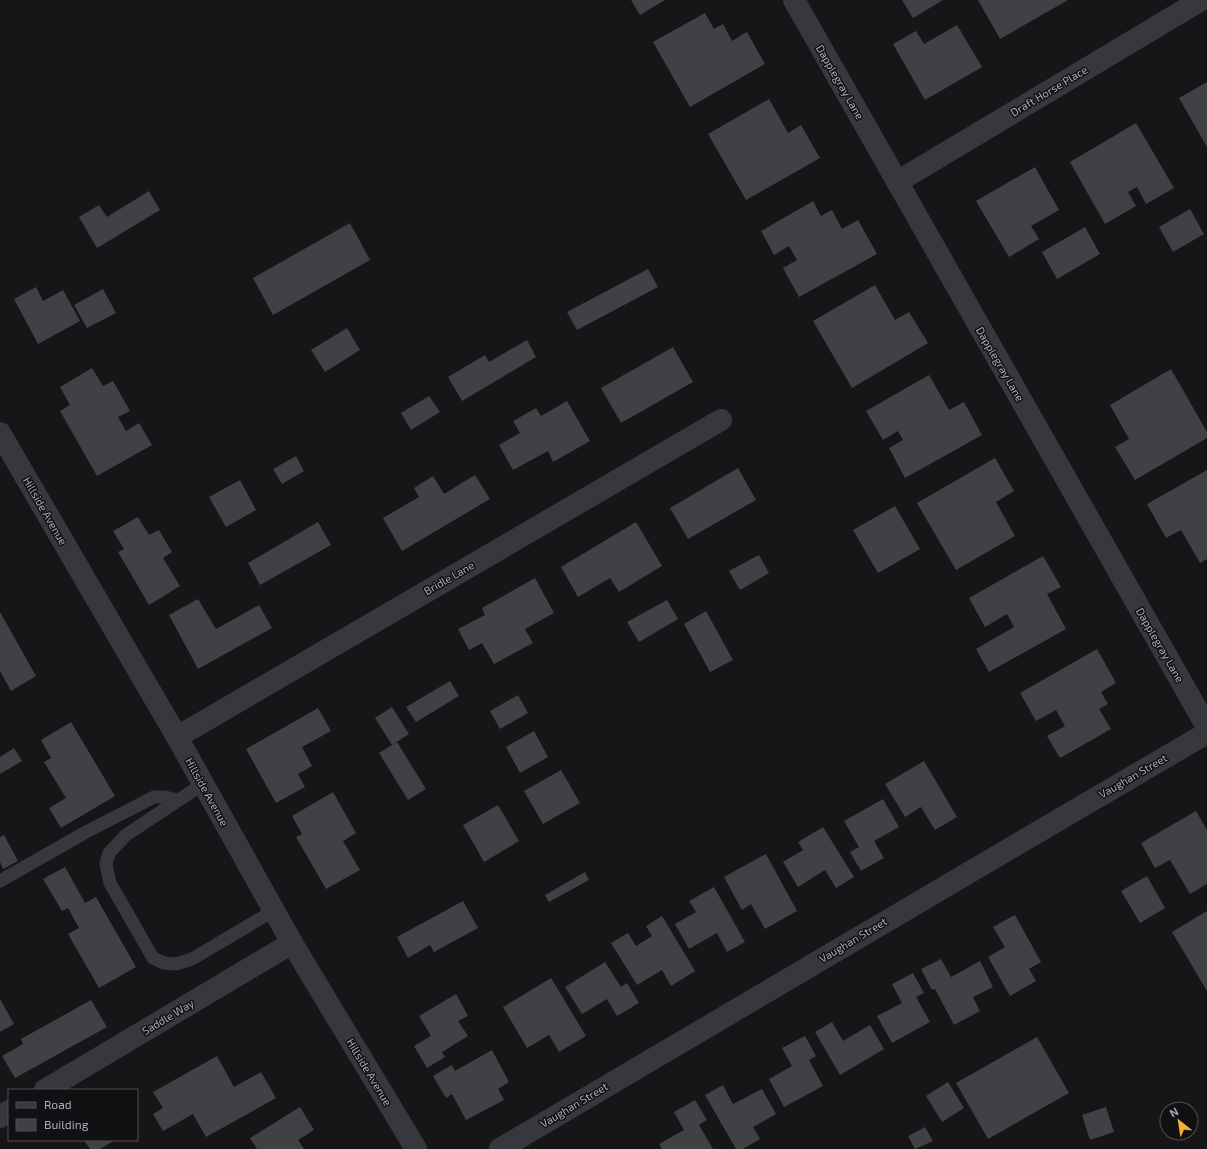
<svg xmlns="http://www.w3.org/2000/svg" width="1207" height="1149" font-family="'Exo 2',sans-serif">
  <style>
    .building { fill: #404145 }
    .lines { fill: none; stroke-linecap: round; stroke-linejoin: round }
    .service { stroke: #37383d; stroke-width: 13 }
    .minor { stroke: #37383d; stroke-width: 22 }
    .labels { text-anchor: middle; stroke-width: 3; stroke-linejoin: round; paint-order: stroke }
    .street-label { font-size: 11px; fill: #a8adb8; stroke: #111113 }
  </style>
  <rect width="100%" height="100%" fill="#161618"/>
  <g class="building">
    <path d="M 631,0 L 665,0 L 640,15 Z"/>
    <path d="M 902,0 L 943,0 L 913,18 Z"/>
    <path d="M 978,0 L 1068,0 L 1000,39 Z"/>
    <path d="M 705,13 L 714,29 L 723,24 L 732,41 L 747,32 L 765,64 L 690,107 L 653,42 Z"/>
    <path d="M 957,25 L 982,67 L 925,100 L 893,44 L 916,31 L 924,44 Z"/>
    <path d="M 1207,82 L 1207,147 L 1179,98 Z"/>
    <path d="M 769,99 L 788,133 L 801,125 L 820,158 L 746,200 L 708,134 Z"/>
    <path d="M 1136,123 L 1174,188 L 1146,204 L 1137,187 L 1128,192 L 1136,206 L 1105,224 L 1070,162 Z"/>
    <path d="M 1035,167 L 1059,210 L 1031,226 L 1039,239 L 1009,257 L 976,201 Z"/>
    <path d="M 149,191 L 160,210 L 97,248 L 79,217 L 99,205 L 107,217 Z"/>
    <path d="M 813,201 L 821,216 L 832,210 L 842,229 L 858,220 L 877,254 L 799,297 L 783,268 L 797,260 L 789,246 L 774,255 L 761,231 Z"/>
    <path d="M 1190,209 L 1204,234 L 1173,252 L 1159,227 Z"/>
    <path d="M 350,223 L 370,260 L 273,315 L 253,278 Z"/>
    <path d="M 1085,227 L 1100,254 L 1057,279 L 1042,252 Z"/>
    <path d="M 648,269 L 658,287 L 577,330 L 567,312 Z"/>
    <path d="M 875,285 L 895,320 L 909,312 L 928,343 L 852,388 L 813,321 Z"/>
    <path d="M 36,287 L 43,301 L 63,290 L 80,321 L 38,344 L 14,299 Z"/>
    <path d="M 103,289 L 116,313 L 87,328 L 74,305 Z"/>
    <path d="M 347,328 L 360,350 L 325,372 L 311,350 Z"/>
    <path d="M 527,340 L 536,357 L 462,401 L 448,377 L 485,355 L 489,362 Z"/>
    <path d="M 673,347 L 693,382 L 621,423 L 601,388 Z"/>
    <path d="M 92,368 L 103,386 L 113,381 L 130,411 L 118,417 L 126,431 L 139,423 L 152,445 L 97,476 L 60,411 L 70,405 L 60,387 Z"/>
    <path d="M 1171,369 L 1207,432 L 1207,438 L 1135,480 L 1115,447 L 1129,439 L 1110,405 Z"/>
    <path d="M 929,375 L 949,410 L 964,402 L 982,435 L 905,478 L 889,448 L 903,440 L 898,431 L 883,440 L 866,411 Z"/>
    <path d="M 429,396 L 440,412 L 411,430 L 401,413 Z"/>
    <path d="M 567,401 L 590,441 L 553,462 L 548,451 L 513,470 L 499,445 L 520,433 L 513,421 L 536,408 L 541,416 Z"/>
    <path d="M 296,456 L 304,471 L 282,484 L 273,469 Z"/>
    <path d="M 995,458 L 1014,491 L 996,502 L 1015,536 L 956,570 L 917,503 Z"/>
    <path d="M 738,468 L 756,500 L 688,539 L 670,508 Z"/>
    <path d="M 1207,470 L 1207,559 L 1200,563 L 1181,530 L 1166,538 L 1147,504 Z"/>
    <path d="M 475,475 L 490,499 L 402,551 L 383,518 L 419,497 L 414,488 L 433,476 L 444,494 Z"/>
    <path d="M 240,480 L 256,510 L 226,527 L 209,497 Z"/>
    <path d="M 895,506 L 920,549 L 878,573 L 853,530 Z"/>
    <path d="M 138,517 L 149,535 L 159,530 L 172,552 L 163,558 L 180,586 L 149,605 L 118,552 L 124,549 L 113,531 Z"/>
    <path d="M 318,522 L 331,545 L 260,585 L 248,563 Z"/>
    <path d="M 636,522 L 662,566 L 619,592 L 610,578 L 578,597 L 561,567 Z"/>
    <path d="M 759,555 L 769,573 L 740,590 L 729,571 Z"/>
    <path d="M 1043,556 L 1061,587 L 1047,594 L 1066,629 L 989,672 L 976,649 L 1014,627 L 1007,614 L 985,627 L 969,598 Z"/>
    <path d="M 535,578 L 554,613 L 525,629 L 533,643 L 494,664 L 482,643 L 469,650 L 458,629 L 485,615 L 482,608 Z"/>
    <path d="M 198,599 L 216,629 L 259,605 L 272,628 L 198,669 L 169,615 Z"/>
    <path d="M 667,600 L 678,619 L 639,642 L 627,622 Z"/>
    <path d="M 706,611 L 733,660 L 710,672 L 684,624 Z"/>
    <path d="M 0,612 L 36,676 L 11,691 L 0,671 Z"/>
    <path d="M 1097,649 L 1116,683 L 1101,692 L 1108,704 L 1099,709 L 1111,729 L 1060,758 L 1047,736 L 1065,726 L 1056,710 L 1036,721 L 1020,693 Z"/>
    <path d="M 450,681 L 459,696 L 416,722 L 406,707 Z"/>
    <path d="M 518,695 L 528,713 L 500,729 L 490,711 Z"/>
    <path d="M 392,707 L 409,734 L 392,745 L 375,718 Z"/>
    <path d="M 318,708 L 331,731 L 302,747 L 312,766 L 298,774 L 305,787 L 276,803 L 246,749 Z"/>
    <path d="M 71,722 L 115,796 L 61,828 L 49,808 L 66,798 L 44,762 L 51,758 L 41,740 Z"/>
    <path d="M 534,731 L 548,757 L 520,773 L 506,747 Z"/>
    <path d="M 397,742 L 426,789 L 408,800 L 379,753 Z"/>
    <path d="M 14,748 L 22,761 L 0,774 L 0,757 Z"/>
    <path d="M 924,761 L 957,817 L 935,830 L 921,807 L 905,817 L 885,784 Z"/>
    <path d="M 561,770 L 580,803 L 543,824 L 524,791 Z"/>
    <path d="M 333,792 L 356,833 L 343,841 L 360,870 L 326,889 L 296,837 L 302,834 L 292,816 Z"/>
    <path d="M 883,799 L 899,827 L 874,841 L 884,858 L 861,871 L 850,852 L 859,847 L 844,821 Z"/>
    <path d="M 498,805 L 519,841 L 484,862 L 463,825 Z"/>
    <path d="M 1196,811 L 1207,830 L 1207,884 L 1190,894 L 1170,860 L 1155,868 L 1141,843 Z"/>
    <path d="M 823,827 L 854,877 L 836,888 L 825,870 L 798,887 L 783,862 L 803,850 L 798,842 Z"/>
    <path d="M 4,835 L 18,861 L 3,869 L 0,862 L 0,837 Z"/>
    <path d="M 766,854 L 797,911 L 765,929 L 751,904 L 742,910 L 724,877 Z"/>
    <path d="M 65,867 L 85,903 L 96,897 L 136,967 L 99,988 L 68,934 L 79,928 L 68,908 L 62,911 L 43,879 Z"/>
    <path d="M 585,872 L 589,880 L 549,902 L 545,895 Z"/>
    <path d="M 1147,876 L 1165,908 L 1140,923 L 1121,891 Z"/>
    <path d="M 714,887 L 745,942 L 727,952 L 717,933 L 689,949 L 675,924 L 696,912 L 689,901 Z"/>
    <path d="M 463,901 L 478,928 L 434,952 L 430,945 L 408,958 L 397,937 Z"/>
    <path d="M 1207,911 L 1207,991 L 1172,932 Z"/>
    <path d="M 1015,915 L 1041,962 L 1029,969 L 1036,981 L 1010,996 L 988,957 L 1005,947 L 993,927 Z"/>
    <path d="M 662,916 L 695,971 L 671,986 L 662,970 L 637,985 L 611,943 L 628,933 L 636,946 L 652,936 L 646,926 Z"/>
    <path d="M 941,959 L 951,977 L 980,961 L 993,987 L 973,997 L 980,1011 L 954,1025 L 935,989 L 932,990 L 921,969 Z"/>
    <path d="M 605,962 L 621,987 L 627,983 L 639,1003 L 617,1016 L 607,999 L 582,1014 L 565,987 Z"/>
    <path d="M 913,973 L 924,993 L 916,997 L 930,1022 L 892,1043 L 877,1016 L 902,1003 L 892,984 Z"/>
    <path d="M 551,978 L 586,1036 L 559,1052 L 549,1035 L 527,1048 L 503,1007 Z"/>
    <path d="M 456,994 L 468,1016 L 458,1021 L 468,1036 L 442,1052 L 445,1057 L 427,1068 L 414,1046 L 431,1036 L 419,1016 Z"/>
    <path d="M 0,999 L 14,1024 L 0,1032 Z"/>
    <path d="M 91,1000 L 107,1027 L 15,1078 L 2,1056 L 23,1044 L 21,1039 Z"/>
    <path d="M 832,1022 L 843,1041 L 870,1025 L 884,1049 L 840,1075 L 815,1032 Z"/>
    <path d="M 805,1036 L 816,1056 L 809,1060 L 823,1086 L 784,1107 L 769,1079 L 792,1066 L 782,1048 Z"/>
    <path d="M 1037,1037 L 1069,1093 L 988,1139 L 956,1083 Z"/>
    <path d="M 492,1050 L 509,1082 L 498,1089 L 504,1100 L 466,1120 L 452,1094 L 446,1098 L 433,1076 L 452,1065 L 455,1071 Z"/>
    <path d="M 217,1056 L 234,1087 L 261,1072 L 276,1098 L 206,1137 L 193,1114 L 163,1131 L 153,1114 L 163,1108 L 153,1092 Z"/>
    <path d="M 948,1082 L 964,1108 L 942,1122 L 926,1096 Z"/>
    <path d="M 723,1085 L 733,1104 L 762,1089 L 776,1114 L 753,1127 L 760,1139 L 743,1149 L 736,1149 L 705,1095 Z"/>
    <path d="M 695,1100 L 707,1120 L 699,1125 L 713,1149 L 662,1149 L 659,1144 L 684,1130 L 674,1112 Z"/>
    <path d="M 300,1107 L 314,1130 L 298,1140 L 304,1149 L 257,1149 L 250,1138 Z"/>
    <path d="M 1106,1107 L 1114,1132 L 1090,1140 L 1082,1115 Z"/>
    <path d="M 925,1127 L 933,1141 L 915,1149 L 908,1136 Z"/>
    <path d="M 84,1140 L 115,1140 L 100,1149 L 90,1149 Z"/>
  </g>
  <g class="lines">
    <g class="service">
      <path d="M 203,784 L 126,835 L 109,853 L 106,864 L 110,883 L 153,958 L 164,963 L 176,964 L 192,959 L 273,911"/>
      <path d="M 0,881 L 86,832 L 154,797 L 165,797 L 178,800"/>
    </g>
    <g class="minor">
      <path d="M 794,0 L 1207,727"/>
      <path d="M 897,182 L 1201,0"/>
      <path d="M 0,433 L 177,737 L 292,943 L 416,1149"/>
      <path d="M 177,737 L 721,420"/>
      <path d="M 45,1090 L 292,943"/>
      <path d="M 0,1117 L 9,1111"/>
      <path d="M 500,1149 L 1026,839 L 1207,733"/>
    </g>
  </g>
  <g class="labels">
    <g class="street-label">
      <text transform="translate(840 82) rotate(60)" y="4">Dapplegray Lane</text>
      <text transform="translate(1049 91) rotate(-31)" y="4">Draft Horse Place</text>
      <text transform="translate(1000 364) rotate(60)" y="4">Dapplegray Lane</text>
      <text transform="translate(45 511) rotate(60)" y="4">Hillside Avenue</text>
      <text transform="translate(449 578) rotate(-30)" y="4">Bridle Lane</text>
      <text transform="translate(1160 645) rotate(60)" y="4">Dapplegray Lane</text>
      <text transform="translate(1133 776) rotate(-30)" y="4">Vaughan Street</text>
      <text transform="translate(207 792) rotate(61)" y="4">Hillside Avenue</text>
      <text transform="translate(853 940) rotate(-31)" y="4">Vaughan Street</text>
      <text transform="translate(168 1017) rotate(-31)" y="4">Saddle Way</text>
      <text transform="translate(369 1072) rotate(59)" y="4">Hillside Avenue</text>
      <text transform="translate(574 1105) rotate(-31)" y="4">Vaughan Street</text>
    </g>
  </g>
  <rect x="8" y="1089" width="130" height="52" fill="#111113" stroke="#4d4f55"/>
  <rect x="16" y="1102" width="20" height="6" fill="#37383d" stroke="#4d4f55"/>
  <text x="44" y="1109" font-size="12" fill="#a8adb8">Road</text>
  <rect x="16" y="1119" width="20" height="12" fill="#404145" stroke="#4d4f55"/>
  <text x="44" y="1129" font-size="12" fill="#a8adb8">Building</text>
  <g transform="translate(1179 1121) rotate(330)"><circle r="19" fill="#111113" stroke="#4d4f55"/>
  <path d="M0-3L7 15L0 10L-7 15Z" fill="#f2b134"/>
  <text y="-6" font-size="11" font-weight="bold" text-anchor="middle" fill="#a8adb8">N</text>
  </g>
</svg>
